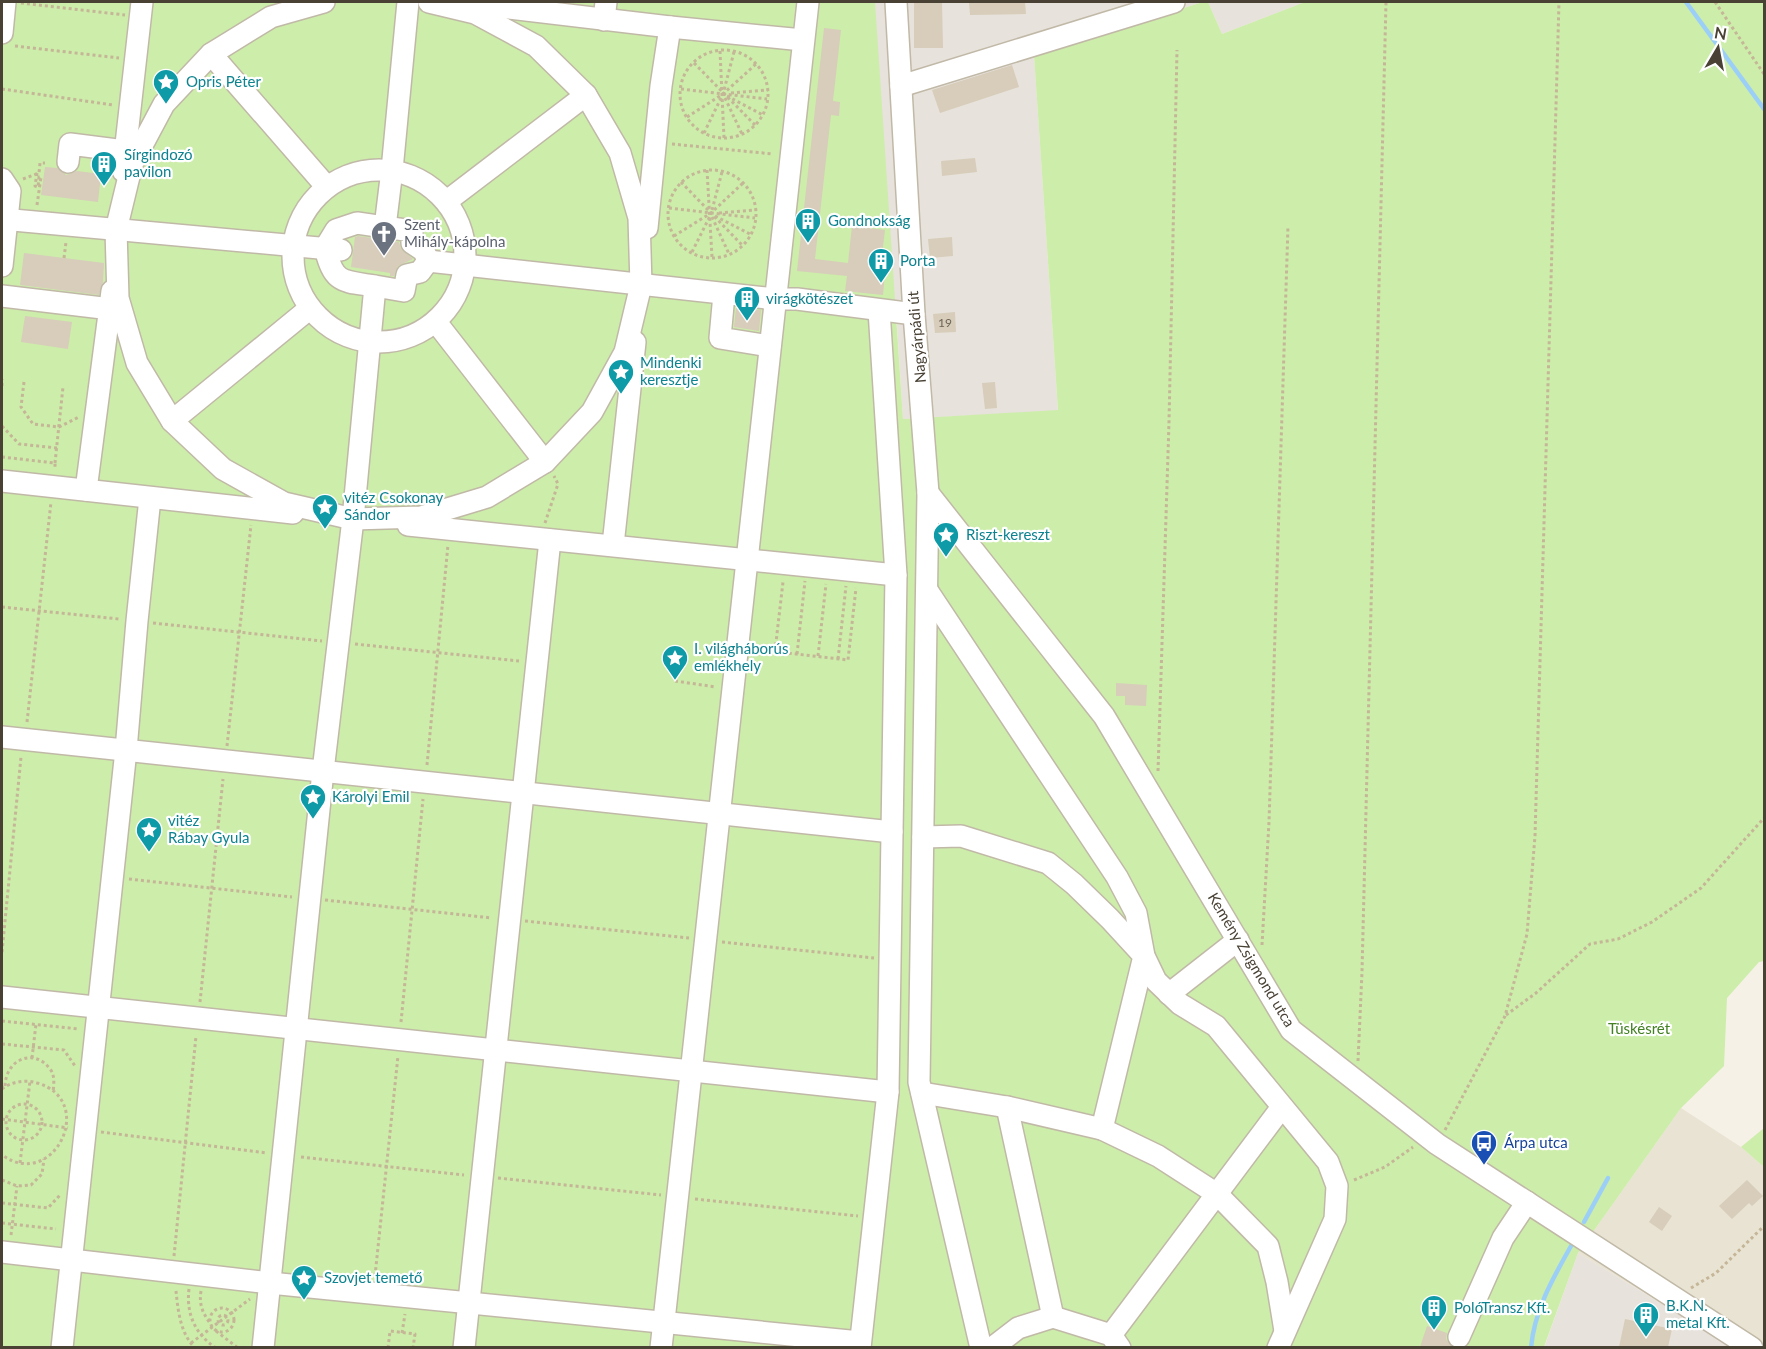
<svg xmlns="http://www.w3.org/2000/svg" width="1766" height="1349" font-family="Lato,sans-serif">
  <style>
    .residential { fill: #e9e3d3 }
    .industrial { fill: #e7e2db }
    .green { fill: #cdedaa }
    .lines { fill: none; stroke-linecap: round; stroke-linejoin: round }
    .stream { stroke: #9ccff7; stroke-width: 4.5 }
    .building { fill: #d7cdba }
    .minor-casing { stroke: #c1b9a7; stroke-width: 24 }
    .path { stroke: #c4b697; stroke-width: 3; stroke-dasharray: 3 3; stroke-linecap: butt }
    .minor { stroke: #fff; stroke-width: 21 }
    .labels { text-anchor: middle; stroke-width: 4.5; stroke-linejoin: round; paint-order: stroke }
    .number-label { font-size: 12px; fill: #6c6456 }
    .culture-label { font-size: 15px; fill: #0d838f; stroke: #fff; text-anchor: start }
    .worship-label { font-size: 15px; fill: #5b616d; stroke: #fff; text-anchor: start }
    .street-label { font-size: 15px; fill: #484134; stroke: #fff }
    .park-label { font-size: 15px; fill: #428022; stroke: #fff }
    .transit-label { font-size: 15px; fill: #164399; stroke: #fff; text-anchor: start }
  </style>
  <rect width="100%" height="100%" fill="#f5f1e6"/>
  <path class="residential" d="M 1681,1108 L 1741,1147 L 1764,1167 L 1764,1347 L 1734,1347 L 1578,1253 Z"/>
  <g class="industrial">
    <path d="M 811,2 L 1203,2 L 1034,55 L 1058,411 L 903,419 L 896,310 Z"/>
    <path d="M 1208,2 L 1305,2 L 1222,34 Z"/>
    <path d="M 1578,1253 L 1733,1347 L 1732,1348 L 1544,1348 Z"/>
  </g>
  <g class="green">
    <path d="M 2,2 L 875,2 L 903,419 L 1058,410 L 1034,55 L 1203,2 L 1208,2 L 1222,34 L 1305,2 L 1764,2 L 1764,961 L 1759,962 L 1727,998 L 1724,1066 L 1681,1108 L 1578,1253 L 1544,1347 L 2,1348 Z"/>
    <path d="M 1764,1128 L 1764,1167 L 1741,1147 Z"/>
  </g>
  <g class="lines">
    <g class="stream">
      <path d="M 1686,2 L 1764,109"/>
      <path d="M 1584,1222 L 1608,1178"/>
      <path d="M 1531,1348 C 1534,1311 1553,1278 1571,1246"/>
    </g>
  </g>
  <g class="building">
    <path d="M 914,2 L 942,2 L 943,48 L 914,48 Z"/>
    <path d="M 969,2 L 1025,2 L 1026,14 L 970,15 Z"/>
    <path d="M 824,28 L 841,30 L 833,101 L 840,102 L 839,116 L 831,115 L 815,259 L 848,263 L 852,226 L 885,230 L 880,272 L 885,273 L 883,295 L 845,291 L 847,276 L 797,271 Z"/>
    <path d="M 1012,65 L 1019,87 L 940,113 L 932,90 Z"/>
    <path d="M 975,158 L 977,172 L 942,176 L 941,161 Z"/>
    <path d="M 45,167 L 57,168 L 66,175 L 77,171 L 101,174 L 98,202 L 41,195 Z"/>
    <path d="M 358,236 L 399,242 L 401,249 L 413,259 L 398,266 L 394,276 L 390,276 L 390,273 L 351,267 L 355,237 Z"/>
    <path d="M 952,237 L 953,256 L 930,258 L 928,239 Z"/>
    <path d="M 24,253 L 104,263 L 103,282 L 99,295 L 20,285 Z"/>
    <path d="M 736,308 L 761,310 L 759,331 L 734,327 Z"/>
    <path d="M 955,312 L 956,332 L 935,333 L 933,314 Z"/>
    <path d="M 25,316 L 72,322 L 68,349 L 21,342 Z"/>
    <path d="M 995,382 L 997,408 L 985,409 L 982,383 Z"/>
    <path d="M 1116,683 L 1147,685 L 1146,706 L 1125,705 L 1125,696 L 1116,696 Z"/>
    <path d="M 1747,1180 L 1763,1196 L 1752,1206 L 1749,1203 L 1732,1219 L 1719,1206 Z"/>
    <path d="M 1659,1207 L 1672,1216 L 1662,1231 L 1649,1222 Z"/>
    <path d="M 1625,1319 L 1672,1329 L 1668,1347 L 1619,1347 Z"/>
    <path d="M 1427,1326 L 1447,1333 L 1446,1339 L 1452,1347 L 1420,1347 Z"/>
  </g>
  <g class="lines">
    <g class="minor-casing">
      <g id="minor">
        <path d="M 324,2 L 271,17 L 211,54 L 164,104 L 132,164 L 116,230 L 118,298 L 137,363 L 172,421 L 223,469 L 284,503 L 353,519 L 421,517 L 487,497 L 545,462 L 592,412 L 625,352 L 641,285 L 639,218 L 620,153 L 586,95 L 536,46 L 475,13 L 429,2"/>
        <path d="M 896,2 L 914,314 L 928,493 L 919,1082 L 981,1348"/>
        <path d="M 467,3 L 670,27 L 803,40"/>
        <path d="M 604,20 L 606,2"/>
        <path d="M 2,33 L 5,2"/>
        <path d="M 211,54 L 326,186"/>
        <path d="M 901,86 L 1174,2"/>
        <path d="M 68,162 L 70,144 L 125,151"/>
        <circle cx="379" cy="256" r="86"/>
        <path d="M 123,171 L 142,2"/>
        <path d="M 2,179 L 10,191 L 2,266"/>
        <path d="M 447,201 L 586,95"/>
        <path d="M 2,219 L 341,250"/>
        <path d="M 385,227 L 392,170 L 408,2"/>
        <path d="M 647,228 L 661,86 L 670,27"/>
        <path d="M 428,261 L 775,299 L 797,299 L 914,314"/>
        <path d="M 724,294 L 720,338 L 770,346"/>
        <path d="M 2,296 L 111,309"/>
        <path d="M 436,322 L 545,462"/>
        <path d="M 172,421 L 309,309"/>
        <path d="M 2,481 L 293,513"/>
        <path d="M 86,490 L 112,291"/>
        <path d="M 928,493 L 1104,716 L 1291,1030 L 1437,1144 L 1752,1348"/>
        <path d="M 408,525 L 896,575"/>
        <path d="M 613,545 L 635,342"/>
        <path d="M 927,590 L 1117,877 L 1136,913 L 1144,956 L 1156,981 L 1180,1004 L 1216,1026 L 1328,1162 L 1337,1186 L 1335,1219 L 1278,1348"/>
        <path d="M 2,737 L 892,832"/>
        <path d="M 923,837 L 961,836 L 1048,863 L 1074,884 L 1110,919 L 1144,956 L 1102,1129"/>
        <path d="M 1169,994 L 1238,940"/>
        <path d="M 2,997 L 888,1092"/>
        <path d="M 922,1093 L 1007,1107 L 1102,1129 L 1158,1156 L 1217,1194 L 1268,1246 L 1277,1282 L 1285,1331"/>
        <path d="M 1007,1107 L 1053,1317"/>
        <path d="M 2,1252 L 270,1283 L 860,1342"/>
        <path d="M 1111,1335 L 1282,1107"/>
        <path d="M 1459,1337 L 1503,1238 L 1527,1202"/>
        <path d="M 62,1348 L 126,750 L 137,621 L 150,498"/>
        <path d="M 263,1348 L 323,771 L 353,519 L 375,286 L 404,291 L 407,275 L 420,272 L 428,261 L 424,251 L 412,243 L 412,231 L 357,223 L 336,230 L 325,248 C 334,284 342,281 375,286"/>
        <path d="M 464,1348 L 550,540"/>
        <path d="M 661,1348 L 808,2"/>
        <path d="M 860,1348 L 888,1092 L 896,575 L 879,310"/>
        <path d="M 992,1348 L 1018,1328 L 1053,1317 L 1111,1335 L 1120,1348"/>
      </g>
    </g>
    <g class="path">
      <path d="M 1715,2 L 1764,74"/>
      <path d="M 21,3 L 125,15"/>
      <path d="M 15,46 L 119,58"/>
      <circle cx="724" cy="94" r="44"/>
      <path d="M 720,51 L 724,138"/>
      <path d="M 694,63 L 755,125"/>
      <path d="M 2,89 L 113,105"/>
      <path d="M 681,89 L 767,99"/>
      <path d="M 731,93 L 768,90"/>
      <path d="M 727,96 L 763,115"/>
      <path d="M 725,98 L 742,134"/>
      <path d="M 687,117 L 723,94 L 756,64"/>
      <path d="M 704,133 L 723,94 L 734,52"/>
      <path d="M 672,144 L 773,154"/>
      <path d="M 707,170 L 712,257"/>
      <circle cx="712" cy="214" r="44"/>
      <path d="M 37,173 L 35,186 L 38,187 L 39,177 L 41,177"/>
      <path d="M 23,179 L 39,173 L 40,163 L 45,163"/>
      <path d="M 681,182 L 742,245"/>
      <path d="M 37,205 L 41,177"/>
      <path d="M 669,208 L 755,218"/>
      <path d="M 712,210 L 722,172"/>
      <path d="M 719,213 L 755,210"/>
      <path d="M 715,216 L 750,234"/>
      <path d="M 712,217 L 729,254"/>
      <path d="M 674,236 L 711,213 L 743,183"/>
      <path d="M 692,252 L 710,216"/>
      <path d="M 64,258 L 66,242"/>
      <path d="M 24,382 L 21,407 L 33,424 L 59,427 L 79,417"/>
      <path d="M 2,386 L 2,379"/>
      <path d="M 2,426 L 19,444 L 57,448"/>
      <path d="M 2,457 L 55,463 L 55,469"/>
      <path d="M 55,463 L 63,387"/>
      <path d="M 545,523 L 558,484 L 554,476"/>
      <path d="M 2,607 L 119,619"/>
      <path d="M 153,623 L 322,641"/>
      <path d="M 355,644 L 519,661"/>
      <path d="M 753,649 L 848,660 L 856,588"/>
      <path d="M 775,651 L 783,582"/>
      <path d="M 797,654 L 805,581"/>
      <path d="M 818,656 L 826,584"/>
      <path d="M 838,659 L 846,586"/>
      <path d="M 675,681 L 716,687"/>
      <path d="M 27,722 L 51,502"/>
      <path d="M 227,746 L 251,525"/>
      <path d="M 427,765 L 448,545"/>
      <path d="M 1158,771 L 1169,422 L 1177,50"/>
      <path d="M 129,879 L 292,897"/>
      <path d="M 325,900 L 492,918"/>
      <path d="M 525,921 L 689,938"/>
      <path d="M 722,942 L 874,958"/>
      <path d="M 1262,945 L 1269,822 L 1288,226"/>
      <path d="M 2,952 L 21,757"/>
      <path d="M 200,1002 L 223,779"/>
      <path d="M 1506,1015 L 1536,993 L 1590,944 L 1618,939 L 1652,922 L 1701,888 L 1764,818"/>
      <path d="M 2,1021 L 79,1029"/>
      <path d="M 401,1022 L 423,799"/>
      <path d="M 2,1044 L 64,1050 L 75,1066"/>
      <path d="M 32,1058 L 36,1024"/>
      <path d="M 1358,1061 L 1362,972 L 1386,2"/>
      <path d="M 5,1086 C 6,1058 35,1048 50,1069 C 55,1075 54,1084 53,1092"/>
      <path d="M 2,1089 C 11,1082 25,1079 37,1083 C 98,1100 54,1192 2,1155"/>
      <circle cx="24" cy="1122" r="18"/>
      <path d="M 2,1119 L 68,1128"/>
      <path d="M 1445,1130 L 1505,1016 L 1527,934 L 1535,836 L 1559,2"/>
      <path d="M 101,1132 L 267,1153"/>
      <path d="M 301,1157 L 464,1175"/>
      <path d="M 20,1163 L 30,1081"/>
      <path d="M 498,1178 L 661,1195"/>
      <path d="M 2,1180 L 17,1186 L 31,1185 L 42,1174 L 44,1159"/>
      <path d="M 1354,1180 L 1385,1167 L 1413,1147"/>
      <path d="M 695,1199 L 858,1216"/>
      <path d="M 2,1203 L 48,1208 L 60,1195"/>
      <path d="M 2,1223 L 56,1229"/>
      <path d="M 11,1235 L 17,1186"/>
      <path d="M 174,1256 L 196,1036"/>
      <path d="M 375,1276 L 398,1056"/>
      <path d="M 1691,1288 L 1716,1273 L 1764,1226"/>
      <path d="M 189,1289 C 186,1314 195,1334 216,1348"/>
      <path d="M 176,1291 C 178,1310 180,1333 195,1348"/>
      <path d="M 201,1291 C 199,1304 202,1312 210,1323"/>
      <circle cx="222" cy="1320" r="12"/>
      <circle cx="223" cy="1320" r="5"/>
      <path d="M 216,1331 L 238,1348"/>
      <path d="M 402,1333 L 405,1314"/>
      <path d="M 191,1343 L 250,1299"/>
      <path d="M 388,1348 L 390,1331 L 415,1334 L 413,1348"/>
    </g>
    <use href="#minor" class="minor"/>
  </g>
  <defs>
    <g id="sight-pin" transform="scale(1.35)"><path d="M0 17L-7.5 6A9.5 9.5 0 1 1 7.5 6Z" fill="#0f9aa8" stroke="#fff"/><path d="M0-6L1.8-2.2L6-1.7L2.9 1.2L3.7 5.4L0 3.3L-3.7 5.4L-2.9 1.2L-6-1.7L-1.8-2.2Z" fill="#fff"/></g>
    <g id="building-pin" transform="scale(1.35)"><path d="M0 17L-7.5 6A9.5 9.5 0 1 1 7.5 6Z" fill="#0f9aa8" stroke="#fff"/><path d="M-4-6H4V6H1V3H-1V6H-4ZM-2.5-4.3h1.7v1.8h-1.7ZM.8-4.3h1.7v1.8H.8ZM-2.5-1h1.7V.8h-1.7ZM.8-1h1.7V.8H.8Z" fill="#fff"/></g>
    <g id="church-pin" transform="scale(1.35)"><path d="M0 17L-7.5 6A9.5 9.5 0 1 1 7.5 6Z" fill="#6b7280" stroke="#fff"/><path d="M-1.2-6h2.4v3.5h3.3v2.4h-3.3V6h-2.4V-.1h-3.3v-2.4h3.3Z" fill="#fff"/></g>
    <g id="bus-pin" transform="scale(1.35)"><path d="M0 17L-7.5 6A9.5 9.5 0 1 1 7.5 6Z" fill="#1a4fb4" stroke="#fff"/><path d="M-5-6H5V4H4V6H2V4H-2V6H-4V4H-5ZM-3.5-4V0h7V-4ZM-3.5 1.2v1.5H-2V1.2ZM2 1.2v1.5H3.5V1.2Z" fill="#fff"/></g>
  </defs>
  <g fill-rule="evenodd">
    <use href="#sight-pin" x="166" y="82"/>
    <use href="#building-pin" x="104" y="164"/>
    <use href="#building-pin" x="808" y="221"/>
    <use href="#church-pin" x="384" y="234"/>
    <use href="#building-pin" x="881" y="261"/>
    <use href="#building-pin" x="747" y="299"/>
    <use href="#sight-pin" x="621" y="372"/>
    <use href="#sight-pin" x="325" y="507"/>
    <use href="#sight-pin" x="946" y="535"/>
    <use href="#sight-pin" x="675" y="658"/>
    <use href="#sight-pin" x="313" y="797"/>
    <use href="#sight-pin" x="149" y="830"/>
    <use href="#bus-pin" x="1484" y="1143"/>
    <use href="#sight-pin" x="304" y="1278"/>
    <use href="#building-pin" x="1434" y="1308"/>
    <use href="#building-pin" x="1646" y="1315"/>
  </g>
  <g class="labels">
    <g class="number-label">
      <text x="945" y="327">19</text>
    </g>
    <g class="culture-label">
      <text x="186" y="87">Opris Péter</text>
      <text x="124" y="160">Sírgindozó<tspan x="124" dy="17">pavilon</tspan></text>
      <text x="828" y="226">Gondnokság</text>
      <text x="900" y="266">Porta</text>
      <text x="766" y="304">virágkötészet</text>
      <text x="640" y="368">Mindenki<tspan x="640" dy="17">keresztje</tspan></text>
      <text x="344" y="503">vitéz Csokonay<tspan x="344" dy="17">Sándor</tspan></text>
      <text x="966" y="540">Riszt-kereszt</text>
      <text x="694" y="654">I. világháborús<tspan x="694" dy="17">emlékhely</tspan></text>
      <text x="332" y="802">Károlyi Emil</text>
      <text x="168" y="826">vitéz<tspan x="168" dy="17">Rábay Gyula</tspan></text>
      <text x="324" y="1283">Szovjet temető</text>
      <text x="1666" y="1311">B.K.N.<tspan x="1666" dy="17">metal Kft.</tspan></text>
      <text x="1454" y="1313">PolóTransz Kft.</text>
    </g>
    <g class="worship-label">
      <text x="404" y="230">Szent<tspan x="404" dy="17">Mihály-kápolna</tspan></text>
    </g>
    <g class="street-label">
      <text transform="translate(917 337) rotate(-95)" y="5">Nagyárpádi út</text>
      <text transform="translate(1251 960) rotate(59)" y="5">Kemény Zsigmond utca</text>
    </g>
    <g class="park-label">
      <text x="1639" y="1034">Tüskésrét</text>
    </g>
    <g class="transit-label">
      <text x="1504" y="1148">Árpa utca</text>
    </g>
  </g>
  <rect width="1766" height="1349" fill="none" stroke="#484134" stroke-width="6"/>
  <g transform="translate(1718 48) rotate(10)" stroke="#ffffff" stroke-width="4.5" paint-order="stroke">
  <path d="M0-4.5L10 22L0 15L-10 22Z" fill="#484134"/>
  <text y="-9" font-size="16" font-weight="bold" text-anchor="middle" fill="#484134">N</text>
  </g>
</svg>
